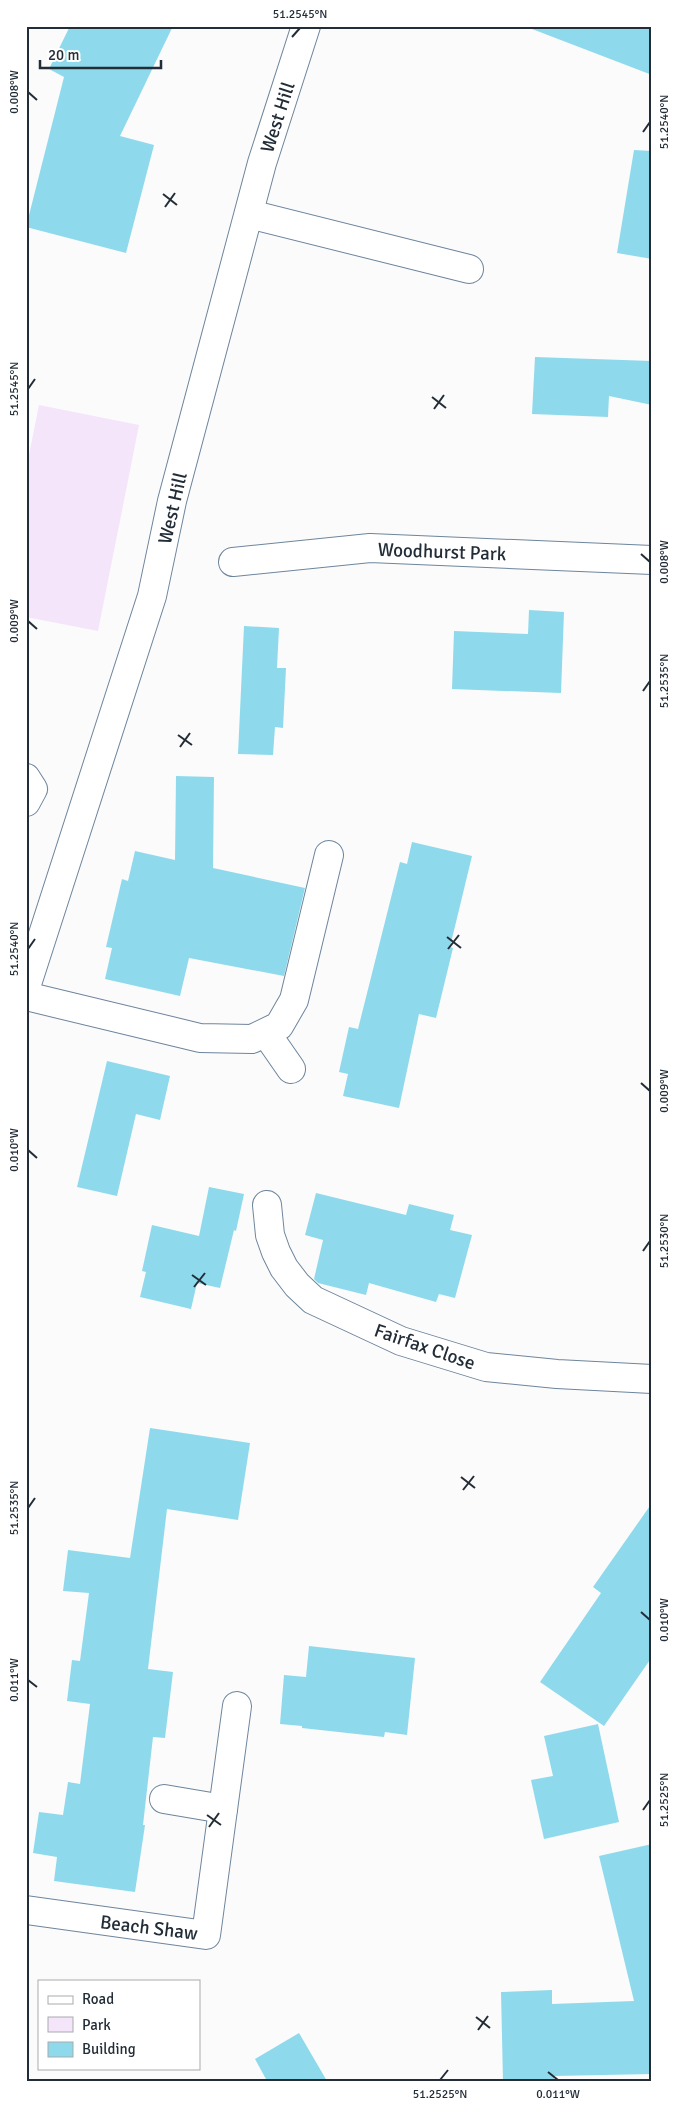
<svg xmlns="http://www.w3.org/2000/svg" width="678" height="2107" font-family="Signika,sans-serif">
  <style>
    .green { fill: #f4e5fa }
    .building { fill: #8edaec }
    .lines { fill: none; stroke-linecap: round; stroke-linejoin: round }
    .minor-casing { stroke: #6d859c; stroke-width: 30 }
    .major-casing { stroke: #6d859c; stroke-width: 30 }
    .minor { stroke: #fff; stroke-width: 28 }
    .major { stroke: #fff; stroke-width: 28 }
    .ticks { fill: none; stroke: #232d37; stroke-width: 2 }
    .labels { text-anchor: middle; stroke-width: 4; stroke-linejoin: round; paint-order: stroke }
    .street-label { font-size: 19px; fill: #232d37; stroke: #fff }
    .neatline { fill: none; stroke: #232d37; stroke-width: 2 }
    .ticks-label { font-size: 12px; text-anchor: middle; fill: #232d37 }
  </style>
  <rect width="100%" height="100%" fill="#fbfbfb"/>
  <path class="green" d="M 39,405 L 139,425 L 98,631 L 26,617 L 26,470 Z"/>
  <g class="building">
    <path d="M 70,26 L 173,26 L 120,136 L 154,145 L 126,253 L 26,227 L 64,77 L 49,69 Z"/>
    <path d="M 533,26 L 652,26 L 652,75 L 532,29 Z"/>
    <path d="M 634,150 L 652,151 L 652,259 L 617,253 Z"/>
    <path d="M 535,357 L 652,361 L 652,405 L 609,396 L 608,417 L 532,414 Z"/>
    <path d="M 529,610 L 564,612 L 561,693 L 452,689 L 454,631 L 528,634 Z"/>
    <path d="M 244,626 L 279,628 L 277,668 L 286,668 L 283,728 L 275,727 L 273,755 L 238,754 Z"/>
    <path d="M 176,776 L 214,777 L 213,868 L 305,888 L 284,976 L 189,958 L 180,996 L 105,979 L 112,948 L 106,947 L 122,879 L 128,881 L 135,851 L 175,860 Z"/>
    <path d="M 412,842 L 472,856 L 450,947 L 453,948 L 436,1018 L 419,1014 L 399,1108 L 343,1096 L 348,1074 L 339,1072 L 349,1027 L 358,1029 L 400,862 L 407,864 Z"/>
    <path d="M 107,1061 L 170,1076 L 160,1120 L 136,1114 L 117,1196 L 77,1187 Z"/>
    <path d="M 209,1187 L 244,1194 L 236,1231 L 234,1230 L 220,1288 L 197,1283 L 191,1309 L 140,1297 L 146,1272 L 142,1271 L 152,1225 L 199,1236 Z"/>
    <path d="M 316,1193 L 406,1215 L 409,1204 L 454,1215 L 450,1230 L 472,1235 L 455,1298 L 439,1294 L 436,1302 L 369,1283 L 366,1295 L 318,1283 L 314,1279 L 323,1240 L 305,1235 Z"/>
    <path d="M 150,1428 L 250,1443 L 238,1520 L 167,1509 L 148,1669 L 173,1672 L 165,1738 L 153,1737 L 143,1825 L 145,1825 L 135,1892 L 54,1881 L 57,1857 L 33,1853 L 39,1812 L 63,1815 L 68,1782 L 80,1784 L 90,1704 L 67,1701 L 72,1660 L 80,1661 L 89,1593 L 63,1591 L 68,1550 L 130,1558 Z"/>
    <path d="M 652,1503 L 652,1657 L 604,1726 L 540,1682 L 601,1593 L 593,1587 Z"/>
    <path d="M 309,1646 L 415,1658 L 407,1735 L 385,1732 L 384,1737 L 302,1728 L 302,1726 L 280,1724 L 284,1675 L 306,1677 Z"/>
    <path d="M 598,1724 L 619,1822 L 544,1839 L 531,1780 L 553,1776 L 544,1736 Z"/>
    <path d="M 652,1844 L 652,2074 L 554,2076 L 554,2081 L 503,2081 L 501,1992 L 552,1990 L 552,2004 L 634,2001 L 599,1856 Z"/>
    <path d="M 299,2033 L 327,2081 L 267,2081 L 255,2059 Z"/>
  </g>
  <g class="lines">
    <g class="minor-casing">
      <g id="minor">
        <path d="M 249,214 L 469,269"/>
        <path d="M 233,562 L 370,548 L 652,560"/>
        <path d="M 26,778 L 33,789 L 26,802"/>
        <path d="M 26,996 L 200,1038 L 252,1039 L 279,1026 L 294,1000 L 329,855"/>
        <path d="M 266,1033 L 291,1069"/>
        <path d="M 267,1205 L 270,1235 L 276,1252 L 284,1268 L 297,1285 L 313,1300 L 401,1341 L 486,1367 L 557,1374 L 652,1379"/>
        <path d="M 164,1799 L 223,1809"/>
        <path d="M 26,1910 L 206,1935 L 237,1706"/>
      </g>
    </g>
    <g class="major-casing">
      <path id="major" d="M 26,987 L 152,596 L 172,501 L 262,163 L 306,26"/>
    </g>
    <use href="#minor" class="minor"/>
    <use href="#major" class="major"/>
  </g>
  <path class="ticks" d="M 292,37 L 300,28M 28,92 L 37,100M 643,132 L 650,122M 163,194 L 177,205M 165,207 L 175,193M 28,389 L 35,379M 432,397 L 446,408M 434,409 L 444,395M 641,554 L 650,562M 28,621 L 37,629M 643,691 L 650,681M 178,735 L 192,745M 180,747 L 190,733M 447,937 L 461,948M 28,949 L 35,939M 448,949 L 459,935M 641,1083 L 650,1091M 28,1150 L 37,1158M 643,1251 L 650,1241M 192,1275 L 206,1285M 194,1287 L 205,1273M 461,1477 L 475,1488M 463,1490 L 474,1476M 28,1508 L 35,1498M 641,1612 L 650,1620M 28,1680 L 37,1687M 643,1810 L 650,1800M 207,1815 L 221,1825M 209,1827 L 219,1813M 476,2017 L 490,2028M 478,2030 L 488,2016M 548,2072 L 558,2080M 440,2080 L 448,2070"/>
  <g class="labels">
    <g class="street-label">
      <text transform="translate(277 117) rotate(-72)" y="7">West Hill</text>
      <text transform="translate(172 508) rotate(-77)" y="7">West Hill</text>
      <text transform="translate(442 551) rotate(2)" y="7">Woodhurst Park</text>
      <text transform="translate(425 1346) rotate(19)" y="7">Fairfax Close</text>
      <text transform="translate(149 1927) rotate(7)" y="7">Beach Shaw</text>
    </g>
  </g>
  <rect width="678" height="2107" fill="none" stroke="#ffffff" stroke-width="55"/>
  <rect x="38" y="1980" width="162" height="90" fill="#ffffff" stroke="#a7abaf"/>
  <rect x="48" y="1996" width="25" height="8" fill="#ffffff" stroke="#a7abaf"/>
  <text x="82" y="2004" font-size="15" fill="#232d37">Road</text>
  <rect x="48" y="2017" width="25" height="15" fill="#f4e5fa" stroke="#a7abaf"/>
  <text x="82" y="2030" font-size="15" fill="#232d37">Park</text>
  <rect x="48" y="2042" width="25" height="15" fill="#8edaec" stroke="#a7abaf"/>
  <text x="82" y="2054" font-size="15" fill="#232d37">Building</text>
  <path d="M40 60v8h121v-8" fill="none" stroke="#232d37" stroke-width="2.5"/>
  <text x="48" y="60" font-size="15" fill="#232d37" stroke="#ffffff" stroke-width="4" paint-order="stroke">20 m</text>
  <rect x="28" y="28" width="622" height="2052" class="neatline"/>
  <g class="ticks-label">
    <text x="300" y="18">51.2545°N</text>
    <text transform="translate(14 92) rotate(-90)" y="4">0.008°W</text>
    <text transform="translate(664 122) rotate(-90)" y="4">51.2540°N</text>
    <text transform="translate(14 389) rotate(-90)" y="4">51.2545°N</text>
    <text transform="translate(664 562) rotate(-90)" y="4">0.008°W</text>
    <text transform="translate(14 621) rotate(-90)" y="4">0.009°W</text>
    <text transform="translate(664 681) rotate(-90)" y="4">51.2535°N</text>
    <text transform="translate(14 949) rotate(-90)" y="4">51.2540°N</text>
    <text transform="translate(664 1091) rotate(-90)" y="4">0.009°W</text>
    <text transform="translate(14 1150) rotate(-90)" y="4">0.010°W</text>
    <text transform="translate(664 1241) rotate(-90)" y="4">51.2530°N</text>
    <text transform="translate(14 1508) rotate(-90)" y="4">51.2535°N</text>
    <text transform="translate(664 1620) rotate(-90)" y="4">0.010°W</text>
    <text transform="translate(14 1680) rotate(-90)" y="4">0.011°W</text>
    <text transform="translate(664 1800) rotate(-90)" y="4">51.2525°N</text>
    <text x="440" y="2098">51.2525°N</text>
    <text x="558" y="2098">0.011°W</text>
  </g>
</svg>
